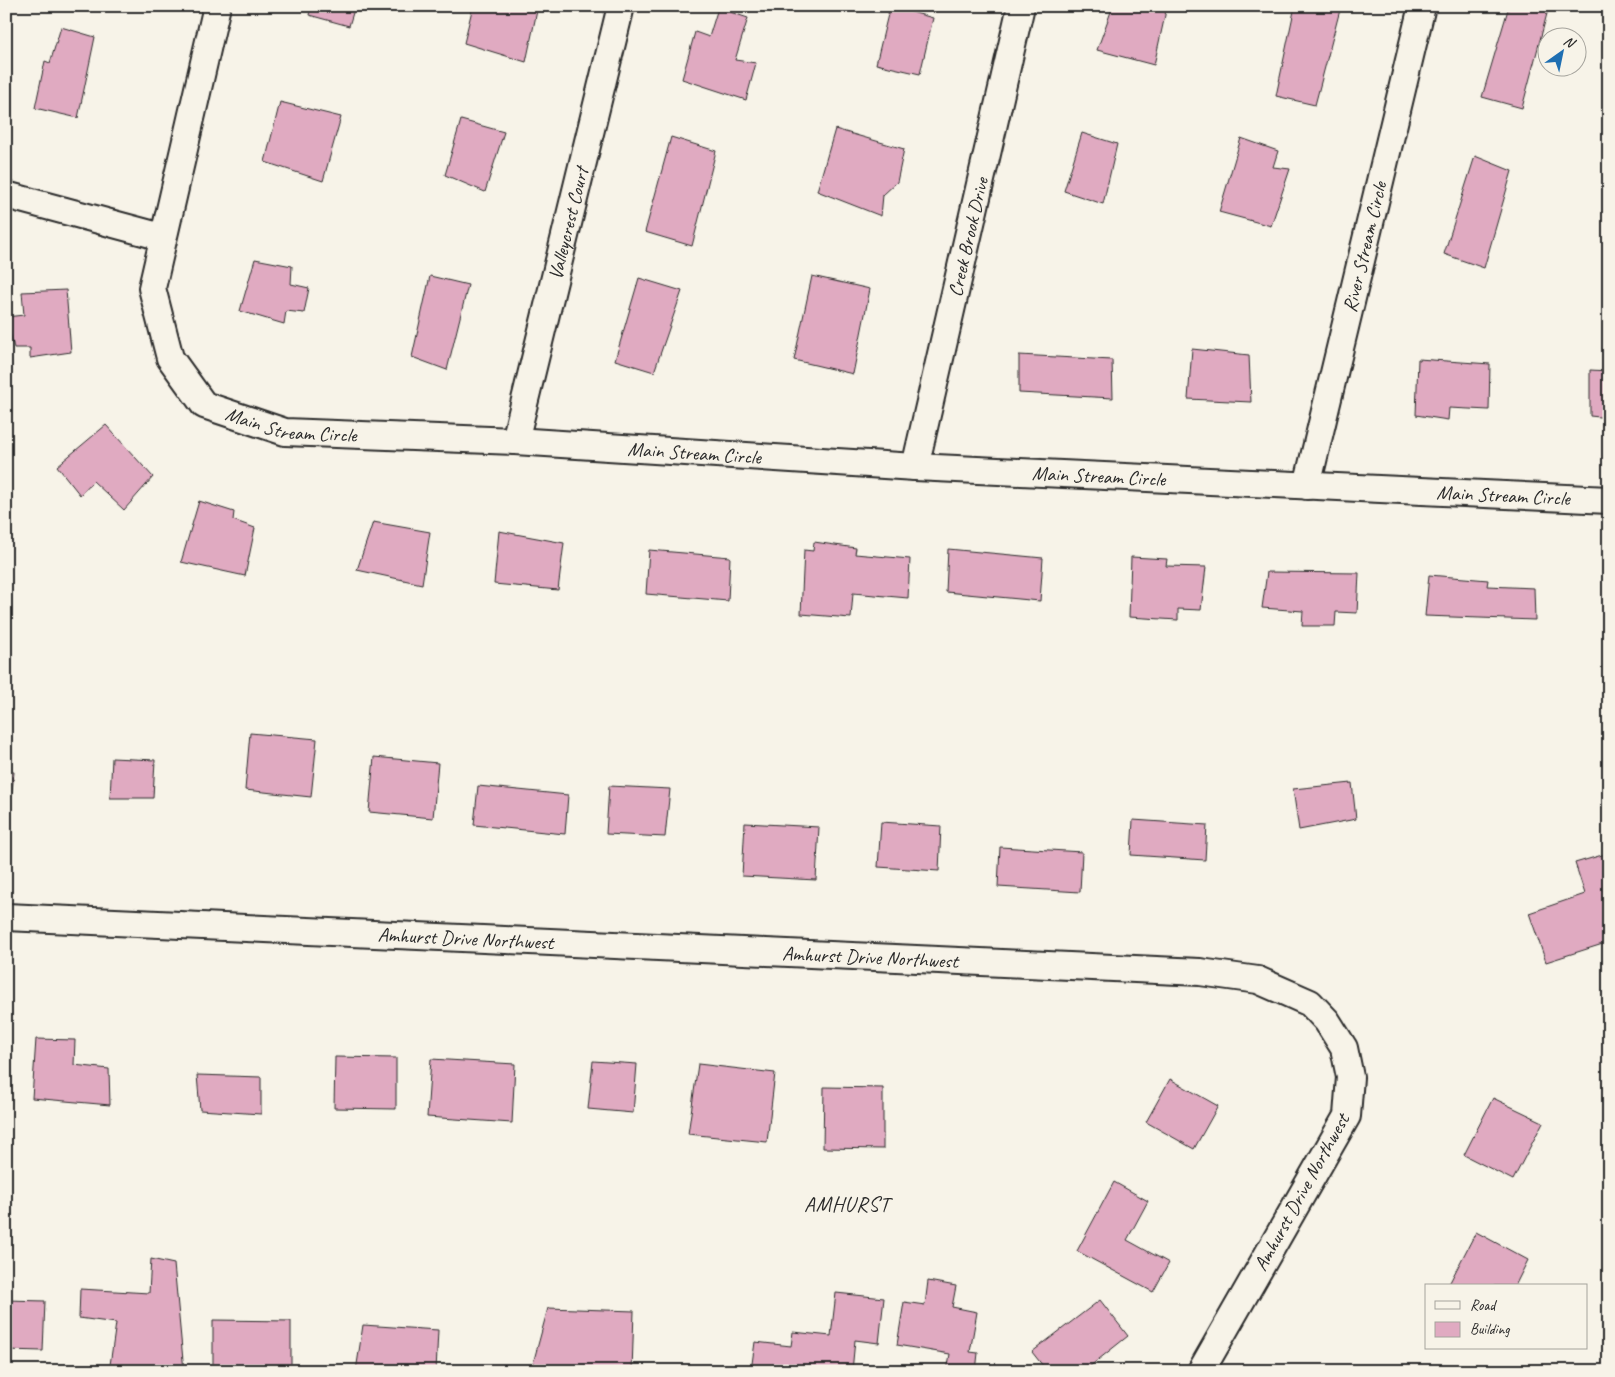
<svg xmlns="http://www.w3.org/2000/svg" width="1615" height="1377" font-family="Caveat,sans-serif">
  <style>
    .building { fill: #e0aac1; stroke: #2b2b2b }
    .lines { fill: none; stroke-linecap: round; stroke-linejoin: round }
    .street-casing { stroke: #2b2b2b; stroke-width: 30 }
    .street { stroke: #f7f3e8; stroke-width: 26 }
    .labels { text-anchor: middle; stroke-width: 4.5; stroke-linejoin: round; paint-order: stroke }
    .street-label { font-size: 20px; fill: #2b2b2b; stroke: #f7f3e8 }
    .neighbourhood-label { font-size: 21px; letter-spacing: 1px; fill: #2b2b2b; stroke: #f7f3e8 }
  </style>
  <rect width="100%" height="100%" fill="#f7f3e8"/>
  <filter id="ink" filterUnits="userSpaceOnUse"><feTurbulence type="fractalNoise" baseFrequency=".02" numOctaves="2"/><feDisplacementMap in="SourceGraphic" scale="10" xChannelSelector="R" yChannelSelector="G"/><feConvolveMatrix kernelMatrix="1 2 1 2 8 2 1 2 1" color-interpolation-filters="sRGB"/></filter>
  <g filter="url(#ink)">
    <g class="building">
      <path d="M 311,6 L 355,6 L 349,26 L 309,15 Z"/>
      <path d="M 473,6 L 538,6 L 526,62 L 464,43 Z"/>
      <path d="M 890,6 L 933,18 L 920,74 L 876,64 Z"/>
      <path d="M 1113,6 L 1167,6 L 1154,65 L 1097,50 Z"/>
      <path d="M 1295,6 L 1341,6 L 1315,105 L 1276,96 Z"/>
      <path d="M 1509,6 L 1549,6 L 1522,108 L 1482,97 Z"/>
      <path d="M 718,8 L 748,18 L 735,60 L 756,63 L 746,100 L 682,79 L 695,32 L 709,37 Z"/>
      <path d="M 61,27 L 95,37 L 78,118 L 35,108 L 45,61 L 50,63 Z"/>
      <path d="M 280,102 L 341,117 L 323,181 L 265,162 Z"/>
      <path d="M 461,120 L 504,132 L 485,192 L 445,175 Z"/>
      <path d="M 835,129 L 904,149 L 897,182 L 883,195 L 881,216 L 817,191 Z"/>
      <path d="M 1082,133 L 1117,144 L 1103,204 L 1064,191 Z"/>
      <path d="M 671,137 L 716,151 L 692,246 L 645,232 Z"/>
      <path d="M 1241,138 L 1278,151 L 1273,167 L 1290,169 L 1271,226 L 1219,212 Z"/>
      <path d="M 1475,156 L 1512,171 L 1484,268 L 1444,254 Z"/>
      <path d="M 255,259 L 292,266 L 291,284 L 309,288 L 304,313 L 286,311 L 284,324 L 240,311 Z"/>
      <path d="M 430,276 L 468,285 L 447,370 L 412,357 Z"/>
      <path d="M 812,276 L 870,289 L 853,374 L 794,360 Z"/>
      <path d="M 639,278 L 682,291 L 654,372 L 615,360 Z"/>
      <path d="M 66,290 L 71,352 L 30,358 L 30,348 L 14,348 L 6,317 L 24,315 L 22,292 Z"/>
      <path d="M 1192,349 L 1249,355 L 1251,402 L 1188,399 Z"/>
      <path d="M 1019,355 L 1112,360 L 1113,398 L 1019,393 Z"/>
      <path d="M 1418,359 L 1490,364 L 1489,410 L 1449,408 L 1448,420 L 1416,415 Z"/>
      <path d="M 1590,370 L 1609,371 L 1609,418 L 1590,416 Z"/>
      <path d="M 106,425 L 153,477 L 124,510 L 93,481 L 80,495 L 57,466 Z"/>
      <path d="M 199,501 L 234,512 L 233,520 L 255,528 L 245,576 L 181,562 Z"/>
      <path d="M 373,522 L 430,532 L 422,584 L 357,570 Z"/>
      <path d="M 499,531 L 564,543 L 558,590 L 494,584 Z"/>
      <path d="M 814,542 L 856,548 L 855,554 L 910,559 L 908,598 L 853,593 L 851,618 L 801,614 L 804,550 L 813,551 Z"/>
      <path d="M 948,549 L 1043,558 L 1040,601 L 946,592 Z"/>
      <path d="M 649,550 L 730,557 L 728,601 L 646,594 Z"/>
      <path d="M 1131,557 L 1167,559 L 1166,566 L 1206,567 L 1201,610 L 1178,609 L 1178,620 L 1129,617 Z"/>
      <path d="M 1267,572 L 1359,573 L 1357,613 L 1336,612 L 1335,626 L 1302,626 L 1303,611 L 1262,608 Z"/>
      <path d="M 1429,575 L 1488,580 L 1487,586 L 1534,588 L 1535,620 L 1425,616 Z"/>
      <path d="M 1609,592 L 1609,630 L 1606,629 Z"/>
      <path d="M 250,733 L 317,739 L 311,797 L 245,790 Z"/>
      <path d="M 374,757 L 438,763 L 433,818 L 369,812 Z"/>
      <path d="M 112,758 L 155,760 L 153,798 L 110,798 Z"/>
      <path d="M 6,772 L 14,772 L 9,819 L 6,819 Z"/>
      <path d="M 1352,783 L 1356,819 L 1299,830 L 1293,789 Z"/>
      <path d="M 478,786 L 568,795 L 565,834 L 474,825 Z"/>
      <path d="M 609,786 L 670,789 L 665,837 L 606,834 Z"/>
      <path d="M 1133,820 L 1207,825 L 1205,860 L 1131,855 Z"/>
      <path d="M 881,822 L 941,826 L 939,871 L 878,867 Z"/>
      <path d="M 745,823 L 819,827 L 816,880 L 742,876 Z"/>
      <path d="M 1000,847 L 1082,852 L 1080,892 L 998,887 Z"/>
      <path d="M 1609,853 L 1609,942 L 1546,962 L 1529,913 L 1585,894 L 1575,863 Z"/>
      <path d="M 36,1039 L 75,1040 L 74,1065 L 109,1069 L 110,1105 L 32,1098 Z"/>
      <path d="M 335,1057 L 396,1058 L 396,1109 L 334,1108 Z"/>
      <path d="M 431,1059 L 515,1064 L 512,1123 L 427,1117 Z"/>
      <path d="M 593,1061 L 637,1064 L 633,1113 L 588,1109 Z"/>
      <path d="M 698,1064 L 775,1073 L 767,1142 L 688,1134 Z"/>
      <path d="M 197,1075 L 261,1077 L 261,1114 L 200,1110 Z"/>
      <path d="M 1170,1079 L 1218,1106 L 1194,1149 L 1146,1122 Z"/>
      <path d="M 824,1087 L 883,1088 L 883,1149 L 823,1148 Z"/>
      <path d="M 1493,1098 L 1543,1122 L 1513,1180 L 1464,1155 Z"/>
      <path d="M 1114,1182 L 1148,1201 L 1127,1240 L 1169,1263 L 1153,1292 L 1077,1251 Z"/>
      <path d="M 1476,1232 L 1528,1260 L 1515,1286 L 1448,1286 Z"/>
      <path d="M 151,1259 L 174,1264 L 184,1371 L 149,1371 L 110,1365 L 116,1323 L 79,1318 L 80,1289 L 149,1293 Z"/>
      <path d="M 928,1281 L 956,1286 L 952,1307 L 977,1312 L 970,1352 L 978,1353 L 976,1371 L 947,1371 L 950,1354 L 897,1345 L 904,1302 L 925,1305 Z"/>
      <path d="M 836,1293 L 884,1298 L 879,1343 L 855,1340 L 852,1371 L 751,1371 L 755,1342 L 791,1346 L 793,1332 L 831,1336 Z"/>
      <path d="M 6,1300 L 45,1301 L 43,1351 L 6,1350 Z"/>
      <path d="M 1100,1300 L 1128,1336 L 1084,1371 L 1047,1371 L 1032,1352 Z"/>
      <path d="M 548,1308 L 634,1311 L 632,1371 L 531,1371 Z"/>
      <path d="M 213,1320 L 291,1321 L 291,1369 L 213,1368 Z"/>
      <path d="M 363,1325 L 438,1330 L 436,1371 L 356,1371 Z"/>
    </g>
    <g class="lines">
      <g class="street-casing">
        <g id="street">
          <path id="s1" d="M 217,6 L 152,288 L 170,358 L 204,405 L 285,432 L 515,441 L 915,467 L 1609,500"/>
          <path d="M 6,195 L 162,237"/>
          <path id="s2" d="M 515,441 L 621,6"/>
          <path id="s3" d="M 915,467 L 1021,6"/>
          <path id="s4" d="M 1307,486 L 1422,6"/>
          <path id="s5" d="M 6,917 L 1200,972 L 1258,980 L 1310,1003 L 1327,1021 L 1344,1048 L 1350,1077 L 1347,1116 L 1201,1371"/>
        </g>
      </g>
      <use href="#street" class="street"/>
    </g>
  </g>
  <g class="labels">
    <g class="street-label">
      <text dy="7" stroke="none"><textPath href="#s2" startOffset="224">Valleycrest Court</textPath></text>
      <text dy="7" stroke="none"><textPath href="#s3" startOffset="236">Creek Brook Drive</textPath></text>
      <text dy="7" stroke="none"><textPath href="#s4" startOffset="246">River Stream Circle</textPath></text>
      <text dy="7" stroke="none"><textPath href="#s1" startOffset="510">Main Stream Circle</textPath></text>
      <text dy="7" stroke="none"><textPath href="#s1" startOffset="915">Main Stream Circle</textPath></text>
      <text dy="7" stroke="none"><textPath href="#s1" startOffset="1320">Main Stream Circle</textPath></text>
      <text dy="7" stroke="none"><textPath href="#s1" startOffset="1725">Main Stream Circle</textPath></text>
      <text dy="7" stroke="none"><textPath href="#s5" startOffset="460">Amhurst Drive Northwest</textPath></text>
      <text dy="7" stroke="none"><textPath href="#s5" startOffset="865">Amhurst Drive Northwest</textPath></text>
      <text transform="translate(1301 1192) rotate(-61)" y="7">Amhurst Drive Northwest</text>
    </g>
    <g class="neighbourhood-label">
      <text x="847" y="1211">AMHURST</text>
    </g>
  </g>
  <rect width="1615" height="1377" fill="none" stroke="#f7f3e8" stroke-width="25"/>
  <rect x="12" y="12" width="1590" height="1352" fill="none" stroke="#2b2b2b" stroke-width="2" filter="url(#ink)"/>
  <rect x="1425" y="1284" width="162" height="65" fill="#f7f3e8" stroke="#a5a39c"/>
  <rect x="1435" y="1301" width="25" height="8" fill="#f7f3e8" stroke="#a5a39c"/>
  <text x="1470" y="1310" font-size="15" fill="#2b2b2b">Road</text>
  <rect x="1435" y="1322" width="25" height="15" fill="#e0aac1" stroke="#a5a39c"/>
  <text x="1470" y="1334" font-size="15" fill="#2b2b2b">Building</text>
  <g transform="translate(1562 52) rotate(33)"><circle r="24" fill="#f7f3e8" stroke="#a5a39c"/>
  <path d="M0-4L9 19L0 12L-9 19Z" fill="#1f6fb2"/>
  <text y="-8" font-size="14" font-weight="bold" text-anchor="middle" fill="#2b2b2b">N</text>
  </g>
</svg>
